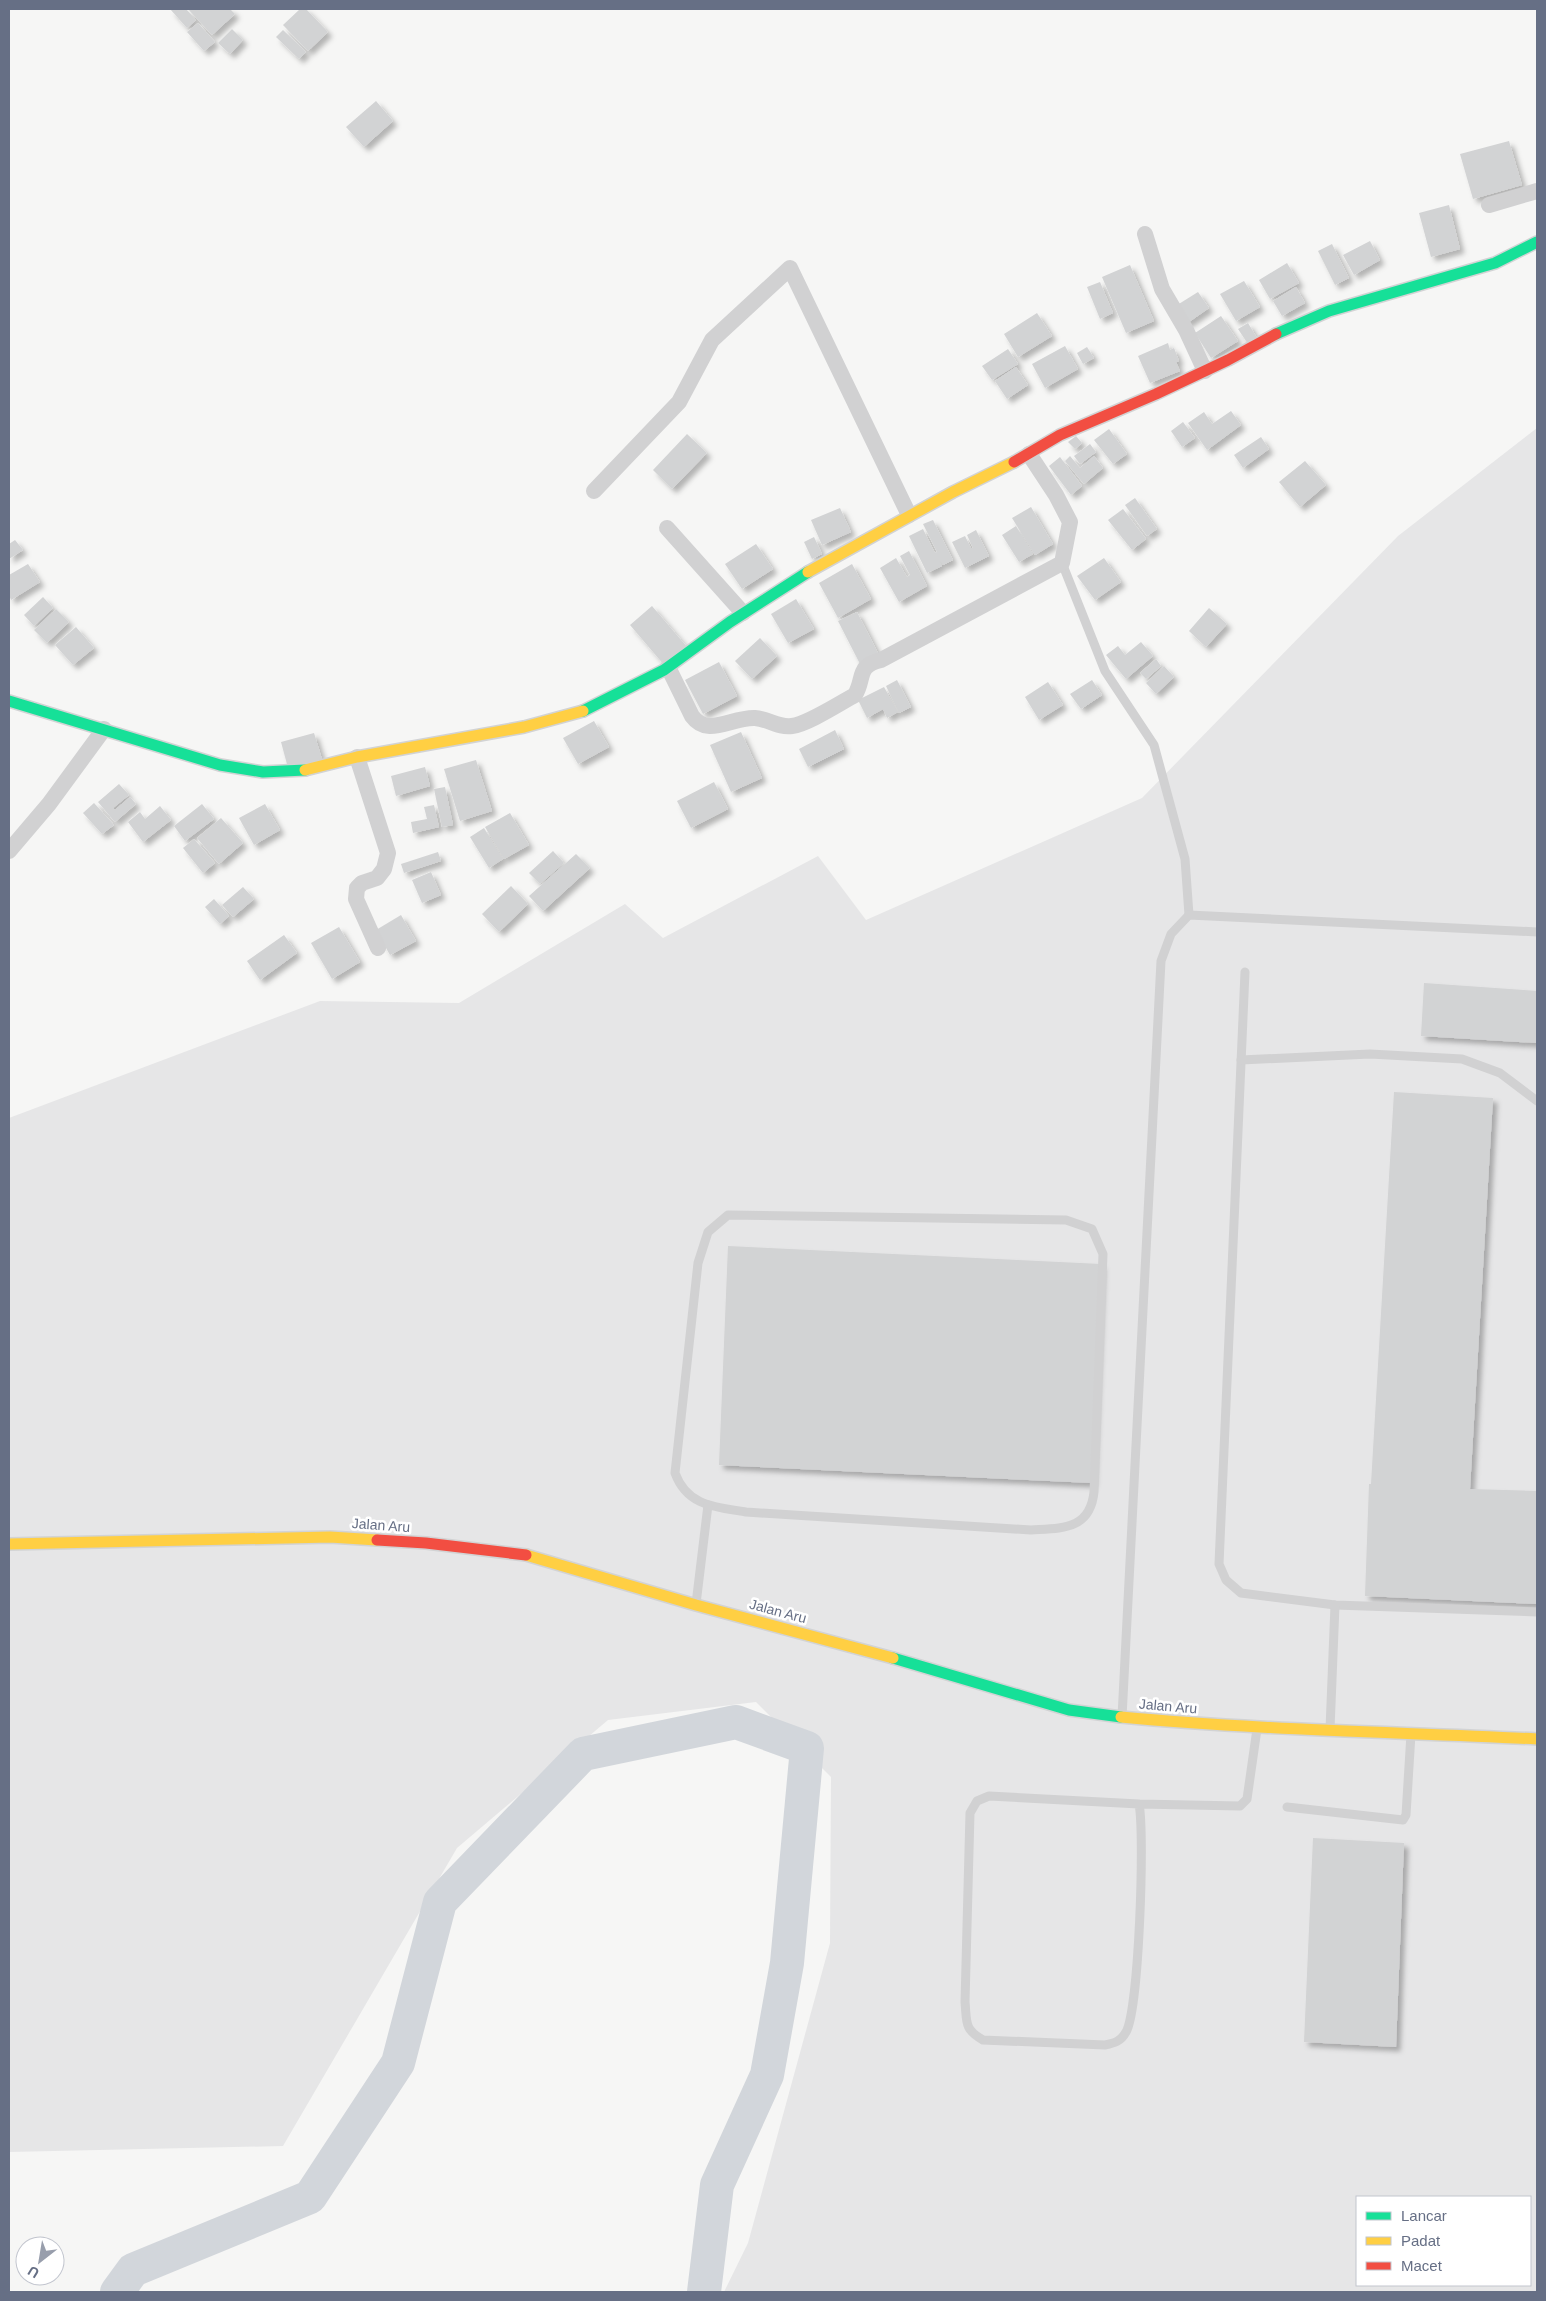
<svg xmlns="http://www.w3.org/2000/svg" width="1546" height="2301" font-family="Helvetica,sans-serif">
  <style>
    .built { fill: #e6e6e7; fill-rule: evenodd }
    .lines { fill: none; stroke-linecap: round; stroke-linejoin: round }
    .river { stroke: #d2d6db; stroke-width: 34 }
    .building { fill: #d2d3d4; filter: url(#shadow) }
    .fast-casing { stroke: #d2d3d4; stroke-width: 14 }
    .slow-casing { stroke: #d2d3d4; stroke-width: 14 }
    .jam-casing { stroke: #d2d3d4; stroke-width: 14 }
    .lane { stroke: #d1d1d2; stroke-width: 9 }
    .street { stroke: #d1d1d2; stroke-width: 16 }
    .fast { stroke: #16e098; stroke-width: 11 }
    .slow { stroke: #ffcf43; stroke-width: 11 }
    .jam { stroke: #f24e42; stroke-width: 11 }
    .labels { text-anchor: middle; stroke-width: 5; stroke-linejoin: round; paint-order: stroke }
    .street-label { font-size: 14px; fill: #666f85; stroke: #fff }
  </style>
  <defs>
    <filter id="shadow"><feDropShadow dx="4.5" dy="4.5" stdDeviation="2.5" flood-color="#0004"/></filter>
  </defs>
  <rect width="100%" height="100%" fill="#f6f6f5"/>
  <path class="built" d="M 1537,428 L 1537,2292 L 724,2292 L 748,2243 L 830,1943 L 831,1777 L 756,1702 L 608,1720 L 457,1848 L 283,2146 L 9,2152 L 9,1118 L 320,1001 L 459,1003 L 625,904 L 663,938 L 818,856 L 866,920 L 1142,798 L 1398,536 ZM 1357,2197 L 1530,2197 L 1530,2285 L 1357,2285 Z"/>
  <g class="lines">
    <path class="river" d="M 117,2292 L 133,2270 L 310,2197 L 398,2063 L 440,1902 L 583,1754 L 736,1722 L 807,1748 L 787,1963 L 767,2075 L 717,2185 L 704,2292"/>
  </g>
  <g class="building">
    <path d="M 170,9 L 186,9 L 196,20 L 187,28 Z"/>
    <path d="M 188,9 L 230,9 L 235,14 L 212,35 Z"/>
    <path d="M 300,9 L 306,9 L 328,32 L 308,51 L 283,25 Z"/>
    <path d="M 198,23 L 215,42 L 204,51 L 187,32 Z"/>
    <path d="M 232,29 L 243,40 L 230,54 L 218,43 Z"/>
    <path d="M 283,30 L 306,52 L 299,59 L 276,37 Z"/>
    <path d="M 376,101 L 393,121 L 364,147 L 346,127 Z"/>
    <path d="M 1509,141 L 1522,185 L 1473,199 L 1460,154 Z"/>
    <path d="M 1449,205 L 1460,249 L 1431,257 L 1419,213 Z"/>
    <path d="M 1370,241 L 1380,260 L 1354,275 L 1343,255 Z"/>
    <path d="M 1332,244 L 1349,278 L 1335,285 L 1318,251 Z"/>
    <path d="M 1287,263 L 1299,283 L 1270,299 L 1259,280 Z"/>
    <path d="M 1130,265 L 1154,321 L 1126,333 L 1102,277 Z"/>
    <path d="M 1244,281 L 1260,307 L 1236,321 L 1220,294 Z"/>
    <path d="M 1100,282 L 1113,313 L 1100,319 L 1087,287 Z"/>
    <path d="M 1296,287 L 1305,303 L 1282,316 L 1273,301 Z"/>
    <path d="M 1198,292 L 1209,308 L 1186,324 L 1174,307 Z"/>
    <path d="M 1037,313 L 1052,336 L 1018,357 L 1004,334 Z"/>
    <path d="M 1221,316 L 1238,341 L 1211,358 L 1195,333 Z"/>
    <path d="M 1248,323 L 1257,338 L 1248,344 L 1238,329 Z"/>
    <path d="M 1168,343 L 1170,350 L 1174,348 L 1179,361 L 1176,362 L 1180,371 L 1150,383 L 1138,356 Z"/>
    <path d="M 1065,346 L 1078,369 L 1045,388 L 1032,364 Z"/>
    <path d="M 1087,347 L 1094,358 L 1083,364 L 1077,353 Z"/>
    <path d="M 1008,349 L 1018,364 L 992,380 L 982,366 Z"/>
    <path d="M 1016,367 L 1028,385 L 1007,399 L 995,381 Z"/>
    <path d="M 1231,411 L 1241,425 L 1207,450 L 1188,423 L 1204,412 L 1212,424 Z"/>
    <path d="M 1183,422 L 1195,438 L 1182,447 L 1171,431 Z"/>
    <path d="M 1109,429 L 1127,454 L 1113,464 L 1094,440 Z"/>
    <path d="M 687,434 L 707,453 L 672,489 L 653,470 Z"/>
    <path d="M 1076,436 L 1082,443 L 1075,449 L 1068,442 Z"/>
    <path d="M 1261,437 L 1269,449 L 1243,468 L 1234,455 Z"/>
    <path d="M 1090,444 L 1096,452 L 1080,464 L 1074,456 Z"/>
    <path d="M 1070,456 L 1080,468 L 1094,456 L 1103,468 L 1084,484 L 1065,461 Z"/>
    <path d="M 1060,457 L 1082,486 L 1071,495 L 1049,466 Z"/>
    <path d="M 1305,461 L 1326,485 L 1300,507 L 1279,482 Z"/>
    <path d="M 1135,498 L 1157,529 L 1147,536 L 1125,505 Z"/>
    <path d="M 1031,507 L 1053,544 L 1035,555 L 1012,518 Z"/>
    <path d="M 840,508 L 851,532 L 822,545 L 811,520 Z"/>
    <path d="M 1123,509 L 1146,539 L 1132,550 L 1108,520 Z"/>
    <path d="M 933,520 L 953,560 L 943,565 L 939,560 L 942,566 L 927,573 L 909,536 L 923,529 L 935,553 L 937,552 L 923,524 Z"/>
    <path d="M 1016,526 L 1033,554 L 1019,562 L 1002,535 Z"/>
    <path d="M 976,530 L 989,556 L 965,568 L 952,542 L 965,536 L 971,548 L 973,548 L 967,535 Z"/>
    <path d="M 814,537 L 822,554 L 812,559 L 804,542 Z"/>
    <path d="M 15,540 L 23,550 L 9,559 L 9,544 Z"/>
    <path d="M 756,544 L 773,569 L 742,589 L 725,564 Z"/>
    <path d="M 909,551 L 927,586 L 899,602 L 880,568 L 896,558 L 907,577 L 910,575 L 900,556 Z"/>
    <path d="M 1104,558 L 1121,582 L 1095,600 L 1077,576 Z"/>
    <path d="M 28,564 L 40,582 L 11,600 L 9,595 L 9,575 Z"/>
    <path d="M 852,564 L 871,599 L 838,618 L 819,583 Z"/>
    <path d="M 43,597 L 53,608 L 34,626 L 24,615 Z"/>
    <path d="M 796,599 L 814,629 L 788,643 L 771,614 Z"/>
    <path d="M 652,606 L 687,647 L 665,666 L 630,625 Z"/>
    <path d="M 1209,608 L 1227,624 L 1206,647 L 1189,631 Z"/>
    <path d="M 56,609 L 69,622 L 47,643 L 34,630 Z"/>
    <path d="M 857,612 L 879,655 L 860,664 L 838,621 Z"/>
    <path d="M 76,627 L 94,648 L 73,665 L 55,645 Z"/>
    <path d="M 760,638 L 777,656 L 752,679 L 735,661 Z"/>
    <path d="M 1141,642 L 1153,656 L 1126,679 L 1106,655 L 1118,646 L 1125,655 Z"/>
    <path d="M 1156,659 L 1161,666 L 1146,679 L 1140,673 Z"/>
    <path d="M 719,662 L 737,696 L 703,714 L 685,680 Z"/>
    <path d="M 1164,666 L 1174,677 L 1156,694 L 1146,683 Z"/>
    <path d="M 897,680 L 911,707 L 899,713 L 886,686 Z"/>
    <path d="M 1092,680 L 1102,695 L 1081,709 L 1070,694 Z"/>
    <path d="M 1048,682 L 1063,705 L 1039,720 L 1025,697 Z"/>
    <path d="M 884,687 L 898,712 L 887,718 L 883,709 L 867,718 L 858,700 Z"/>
    <path d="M 594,721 L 609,747 L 578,764 L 563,738 Z"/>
    <path d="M 835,730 L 844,749 L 808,767 L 799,749 Z"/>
    <path d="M 741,732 L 762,778 L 731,792 L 710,745 Z"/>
    <path d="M 314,733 L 322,759 L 288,768 L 281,742 Z"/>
    <path d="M 476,760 L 492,811 L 460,821 L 444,769 Z"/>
    <path d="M 425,767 L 430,786 L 396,796 L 391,776 Z"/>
    <path d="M 714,782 L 728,809 L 691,828 L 677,801 Z"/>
    <path d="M 119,784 L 129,795 L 113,808 L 115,810 L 130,797 L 136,804 L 115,822 L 98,802 Z"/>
    <path d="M 445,787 L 453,825 L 442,827 L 434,789 Z"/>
    <path d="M 94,803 L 114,825 L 102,834 L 83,813 Z"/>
    <path d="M 202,804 L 214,819 L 185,841 L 174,826 Z"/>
    <path d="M 265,804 L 280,830 L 254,845 L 239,818 Z"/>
    <path d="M 434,805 L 439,827 L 413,833 L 411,822 L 427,819 L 424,807 Z"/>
    <path d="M 160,806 L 171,820 L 143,842 L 128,822 L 140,812 L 145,819 Z"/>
    <path d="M 510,813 L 529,845 L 504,859 L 485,827 Z"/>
    <path d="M 221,818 L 243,843 L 219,864 L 197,838 Z"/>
    <path d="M 484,828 L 503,859 L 489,868 L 470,837 Z"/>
    <path d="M 194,839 L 215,863 L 203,873 L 183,848 Z"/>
    <path d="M 553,851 L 564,863 L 540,884 L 529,873 Z"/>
    <path d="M 438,852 L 441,861 L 404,873 L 401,864 Z"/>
    <path d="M 576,854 L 590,868 L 543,911 L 529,896 Z"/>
    <path d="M 431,872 L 441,895 L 422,903 L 412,880 Z"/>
    <path d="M 511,886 L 528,904 L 499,932 L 482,914 Z"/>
    <path d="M 243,887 L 254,899 L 233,917 L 222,905 Z"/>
    <path d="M 214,899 L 229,916 L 220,924 L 205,907 Z"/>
    <path d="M 401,915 L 416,941 L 390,955 L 376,930 Z"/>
    <path d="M 339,927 L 360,962 L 332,979 L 311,943 Z"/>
    <path d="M 284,935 L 297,953 L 260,980 L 247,961 Z"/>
    <path d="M 1424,983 L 1537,991 L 1537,1043 L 1421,1036 Z"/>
    <path d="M 1394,1092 L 1493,1098 L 1470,1489 L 1537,1491 L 1537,1604 L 1365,1596 L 1369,1484 L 1371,1484 Z"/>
    <path d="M 728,1246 L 1101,1264 L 1092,1483 L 719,1465 Z"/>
    <path d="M 1313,1838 L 1404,1843 L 1396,2047 L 1304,2042 Z"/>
  </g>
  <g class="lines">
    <g class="fast-casing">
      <g id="fast">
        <path d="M 1276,334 L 1329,311 L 1495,263 L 1537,242"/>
        <path d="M 9,701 L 220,765 L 263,772 L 305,770"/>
        <path d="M 583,711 L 664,670 L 730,622 L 808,572"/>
        <path d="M 893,1658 L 1069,1710 L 1121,1717"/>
      </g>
    </g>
    <g class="slow-casing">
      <g id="slow">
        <path d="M 808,572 L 953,492 L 1014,462"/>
        <path d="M 305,770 L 357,757 L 524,727 L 583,711"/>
        <path d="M 9,1544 L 330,1537 L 377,1540"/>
        <path d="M 526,1555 L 696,1605 L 893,1658"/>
        <path d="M 1121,1717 C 1259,1730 1398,1732 1537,1739"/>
      </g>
    </g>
    <g class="jam-casing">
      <g id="jam">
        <path d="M 1014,462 L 1060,435 L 1156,394 L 1228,360 L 1276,334"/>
        <path d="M 377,1540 L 426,1543 L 526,1555"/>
      </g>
    </g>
    <g class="lane">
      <path d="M 1062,563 L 1105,671 L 1154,745 L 1185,859 L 1189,915"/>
      <path d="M 1245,972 L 1219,1564 L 1226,1580 L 1241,1593 L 1335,1605 L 1537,1612"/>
      <path d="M 1241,1060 L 1370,1054 L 1462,1059 L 1500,1073 L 1537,1101"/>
      <path d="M 728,1215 L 1066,1220 L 1092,1229 L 1103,1254 L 1094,1492 C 1090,1530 1062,1528 1031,1530 L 746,1512 C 715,1507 687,1506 675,1473 L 698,1263 L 708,1232 Z"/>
      <path d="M 696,1604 L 708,1505"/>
      <path d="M 1122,1717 L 1161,961 L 1171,934 L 1189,915 L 1537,932"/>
      <path d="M 1330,1729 L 1335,1605"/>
      <path d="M 1139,1804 L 989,1796 L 977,1801 L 970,1813 L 965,2002 C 967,2023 964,2029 983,2040 L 1105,2045 C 1115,2043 1121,2041 1126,2032 C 1139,2010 1145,1834 1139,1804 L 1240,1806 L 1247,1799 L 1257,1729"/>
      <path d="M 1287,1807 L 1403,1820 L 1406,1815 L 1411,1734"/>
    </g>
    <g class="street">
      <path d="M 1489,205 L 1537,191"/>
      <path d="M 1145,234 L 1162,289 L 1186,330 L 1205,371"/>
      <path d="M 594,491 L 679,402 L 712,340 L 790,268 L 909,515"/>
      <path d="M 667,528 L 743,613"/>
      <path d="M 668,667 L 692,716 C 708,738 731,717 755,718 C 769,719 778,728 792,726 C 808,724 840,703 855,695 C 865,678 856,666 881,660 L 1062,563 L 1070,522 L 1056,495 L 1029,454"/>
      <path d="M 357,757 L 388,853 L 384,869 L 377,878 L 362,883 L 357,888 L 356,899 L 378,948"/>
      <path d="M 9,851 L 49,804 L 104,729"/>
    </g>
    <use href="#fast" class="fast"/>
    <use href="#slow" class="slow"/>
    <use href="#jam" class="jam"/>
  </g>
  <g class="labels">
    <g class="street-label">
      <text transform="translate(381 1525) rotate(4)" y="5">Jalan Aru</text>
      <text transform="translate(778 1611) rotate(15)" y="5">Jalan Aru</text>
      <text transform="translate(1168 1706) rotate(5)" y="5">Jalan Aru</text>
    </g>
  </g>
  <rect width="1546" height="2301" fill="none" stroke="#666f85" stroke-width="20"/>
  <rect x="1356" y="2196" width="175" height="90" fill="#ffffff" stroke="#c2c5ce"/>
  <rect x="1366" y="2212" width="25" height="8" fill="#16e098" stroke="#c2c5ce"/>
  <text x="1401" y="2221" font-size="15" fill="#666f85">Lancar</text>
  <rect x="1366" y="2237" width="25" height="8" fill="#ffcf43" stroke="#c2c5ce"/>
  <text x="1401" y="2246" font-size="15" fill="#666f85">Padat</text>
  <rect x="1366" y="2262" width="25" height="8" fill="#f24e42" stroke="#c2c5ce"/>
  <text x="1401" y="2271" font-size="15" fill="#666f85">Macet</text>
  <g transform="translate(40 2261) rotate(211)"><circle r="24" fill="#ffffff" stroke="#c2c5ce"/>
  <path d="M0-4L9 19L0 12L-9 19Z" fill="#989eac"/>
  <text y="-8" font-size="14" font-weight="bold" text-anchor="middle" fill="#666f85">U</text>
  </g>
</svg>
